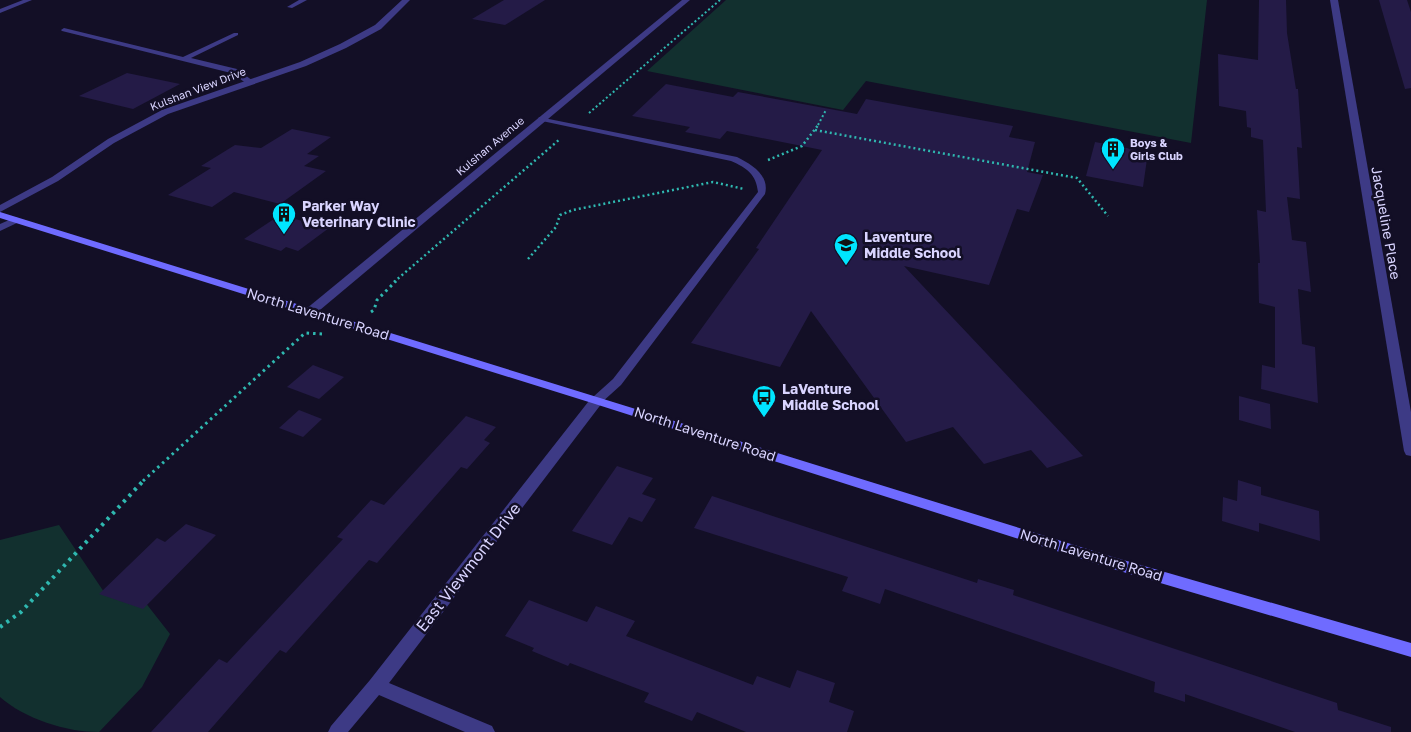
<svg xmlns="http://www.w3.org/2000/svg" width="1411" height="732" font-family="'Golos Text',sans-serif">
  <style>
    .green { fill: #12302f }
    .building { fill: #241b47 }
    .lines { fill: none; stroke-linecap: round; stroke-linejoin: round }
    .path-far3 { stroke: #2fb8b0; stroke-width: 2; stroke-dasharray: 2 2.5; stroke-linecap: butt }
    .path-far2 { stroke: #2fb8b0; stroke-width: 2.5; stroke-dasharray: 2 3; stroke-linecap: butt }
    .path-far1 { stroke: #2fb8b0; stroke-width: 3; stroke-dasharray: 2.5 4; stroke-linecap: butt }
    .path { stroke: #2fb8b0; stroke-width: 4; stroke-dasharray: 3 5; stroke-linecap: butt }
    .lane { fill: #3d3a85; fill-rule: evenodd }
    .street { fill: #3d3a85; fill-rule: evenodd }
    .secondary { fill: #6f6bff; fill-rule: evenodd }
    .labels { text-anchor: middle; stroke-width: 5; stroke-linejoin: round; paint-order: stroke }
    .far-street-label { font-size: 11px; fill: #d9d4ff; stroke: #130f26 }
    .far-poi-label { font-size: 11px; font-weight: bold; fill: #d9d4ff; stroke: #130f26; text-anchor: start }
    .poi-label { font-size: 14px; font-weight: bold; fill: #d9d4ff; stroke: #130f26; text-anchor: start }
    .street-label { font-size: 14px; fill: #d9d4ff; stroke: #130f26 }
    .near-street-label { font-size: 16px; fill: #d9d4ff; stroke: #130f26 }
  </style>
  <rect width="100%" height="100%" fill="#130f26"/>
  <g class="green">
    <path d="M 726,0 L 1207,0 L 1191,143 L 866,81 L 843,110 L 647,71 Z"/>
    <path d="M 59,525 L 106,595 L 141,597 L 170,634 L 142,687 L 99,732 C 66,732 25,719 0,697 L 0,540 Z"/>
  </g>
  <g class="building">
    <path d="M 504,0 L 545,0 L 505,25 L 472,19 Z"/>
    <path d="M 1259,0 L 1286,0 L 1287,33 L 1296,89 L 1298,89 L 1302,148 L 1297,147 L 1300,199 L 1287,197 L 1292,240 L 1306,242 L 1311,292 L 1298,289 L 1302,344 L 1315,347 L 1318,403 L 1261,389 L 1262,365 L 1275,368 L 1275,307 L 1259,303 L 1258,263 L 1260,263 L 1257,210 L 1266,212 L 1263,140 L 1251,137 L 1251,128 L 1247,127 L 1246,111 L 1219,106 L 1218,54 L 1258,60 Z"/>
    <path d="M 1379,0 L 1407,0 L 1411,12 L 1411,88 L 1405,89 Z"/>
    <path d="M 127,73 L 180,84 L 133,109 L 79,96 Z"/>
    <path d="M 666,84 L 733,97 L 738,92 L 857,114 L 866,99 L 1013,126 L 1009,137 L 1035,142 L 1027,172 L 1043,175 L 1029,212 L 1017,209 L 989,285 L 904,266 L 1083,456 L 1047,468 L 1031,450 L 984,464 L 953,427 L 906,442 L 811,311 L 780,367 L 691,343 L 759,249 L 756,248 L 822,150 L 727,131 L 720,139 L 685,132 L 690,127 L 632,116 Z"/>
    <path d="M 292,129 L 331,137 L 307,154 L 319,156 L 304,166 L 326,171 L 280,204 L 234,192 L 212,207 L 168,195 L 211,168 L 201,166 L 235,145 L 261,148 Z"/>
    <path d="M 1095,142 L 1148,152 L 1143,187 L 1086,176 Z"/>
    <path d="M 280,215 L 329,228 L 298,251 L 286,247 L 281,251 L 244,239 Z"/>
    <path d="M 313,365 L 344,377 L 319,399 L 287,387 Z"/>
    <path d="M 1239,396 L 1270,404 L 1271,429 L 1239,420 Z"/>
    <path d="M 299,410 L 322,419 L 303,437 L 279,428 Z"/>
    <path d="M 466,416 L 496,427 L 484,440 L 490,443 L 467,469 L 461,467 L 377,563 L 369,560 L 286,653 L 280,650 L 208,732 L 151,732 L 219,659 L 227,663 L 343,539 L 337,537 L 371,500 L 384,505 Z"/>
    <path d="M 617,466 L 653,478 L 642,494 L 656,499 L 642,522 L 629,517 L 612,545 L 572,531 Z"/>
    <path d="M 1238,480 L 1261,487 L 1261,495 L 1319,511 L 1320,541 L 1259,523 L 1259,532 L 1222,521 L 1223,497 L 1237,501 Z"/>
    <path d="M 712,496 L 977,583 L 978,579 L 1014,590 L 1013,595 L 1337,703 L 1338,710 L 1391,727 L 1391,732 L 1295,732 L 1185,694 L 1185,702 L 1154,692 L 1155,682 L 885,589 L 880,604 L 842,591 L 848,577 L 694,528 Z"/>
    <path d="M 186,524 L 216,535 L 143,609 L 99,594 L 157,538 L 165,542 Z"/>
    <path d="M 529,600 L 587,622 L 596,606 L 635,621 L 626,636 L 753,685 L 757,676 L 790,688 L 797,670 L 835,683 L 829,702 L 854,711 L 847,732 L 746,732 L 697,712 L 692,721 L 644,702 L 649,693 L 570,663 L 568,666 L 532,651 L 534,648 L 505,636 Z"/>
  </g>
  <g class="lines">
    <g class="path-far3">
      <path d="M 589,113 L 720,0"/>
      <path d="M 818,125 L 826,110"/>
    </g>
    <g class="path-far2">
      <path d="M 815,130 L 1077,178 L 1108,216"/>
      <path d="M 768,160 L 802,146 L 819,124"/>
      <path d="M 528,259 L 556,227 L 560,215 L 573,210 L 713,182 L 744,189"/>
      <path d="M 394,282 L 560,139"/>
    </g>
    <g class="path-far1">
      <path d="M 371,312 L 374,310 L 377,300 L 396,281"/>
      <path d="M 143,481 L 305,333 L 322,334"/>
    </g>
    <path class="path" d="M 0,627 L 21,612 L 144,480"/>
    <g class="lane">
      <path d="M 23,0 L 32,0 L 0,13 L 0,9 Z"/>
      <path d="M 299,0 L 307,0 L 292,8 L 287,7 Z"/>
      <path d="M 64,28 L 183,57 L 234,33 L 238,33 L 238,35 L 191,58 L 237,69 L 253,81 L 246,83 L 231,73 L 62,31 L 61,30 Z"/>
      <path d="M 539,117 L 737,157 C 751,164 770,175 765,194 L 621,385 L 601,403 L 593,403 L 591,400 L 593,397 L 613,379 L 758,192 C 756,174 747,168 731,161 L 542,121 L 538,119 Z"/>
      <path d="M 16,217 L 21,220 L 19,222 L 0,231 L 0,224 Z"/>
    </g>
    <g class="street">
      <path d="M 402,0 L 410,0 L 381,29 L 346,48 L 306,66 L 168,114 L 114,143 L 58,181 L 0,212 L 0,205 L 52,177 L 108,139 L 162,110 L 300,62 L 340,44 L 375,25 Z"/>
      <path d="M 682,0 L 690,0 L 314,315 L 306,315 L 304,312 L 306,309 Z"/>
      <path d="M 1330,0 L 1338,0 L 1411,412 L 1411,456 L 1406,455 L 1404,451 Z"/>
      <path d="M 597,396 L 602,397 L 604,400 L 602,403 L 389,683 L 492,726 L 495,732 L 465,732 L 379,695 L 348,732 L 328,732 L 331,726 L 370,680 L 592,397 Z"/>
    </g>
    <path class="secondary" d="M 0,212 L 1113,557 L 1411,643 L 1411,657 L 1113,569 L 592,403 L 0,218 Z"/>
  </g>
  <defs>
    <g id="building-pin" transform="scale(1.25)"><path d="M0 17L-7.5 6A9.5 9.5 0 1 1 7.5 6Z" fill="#00e5ff" stroke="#130f26"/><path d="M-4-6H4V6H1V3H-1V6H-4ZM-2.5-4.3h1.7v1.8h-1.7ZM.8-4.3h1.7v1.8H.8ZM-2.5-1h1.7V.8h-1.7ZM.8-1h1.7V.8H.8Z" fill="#111"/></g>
    <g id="school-pin" transform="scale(1.25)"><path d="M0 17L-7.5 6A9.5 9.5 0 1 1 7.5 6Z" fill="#00e5ff" stroke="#130f26"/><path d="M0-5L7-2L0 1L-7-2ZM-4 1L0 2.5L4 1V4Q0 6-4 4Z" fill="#111"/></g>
    <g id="bus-pin" transform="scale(1.25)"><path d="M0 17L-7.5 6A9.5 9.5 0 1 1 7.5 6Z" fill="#00e5ff" stroke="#130f26"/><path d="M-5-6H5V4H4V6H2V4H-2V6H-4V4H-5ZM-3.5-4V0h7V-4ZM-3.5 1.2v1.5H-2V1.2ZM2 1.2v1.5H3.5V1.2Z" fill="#111"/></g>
  </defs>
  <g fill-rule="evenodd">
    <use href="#building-pin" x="1113" y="149"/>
    <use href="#building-pin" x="284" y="214"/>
    <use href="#school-pin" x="846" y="245"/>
    <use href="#bus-pin" x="764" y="397"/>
  </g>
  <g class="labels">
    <g class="far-street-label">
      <text transform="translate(198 89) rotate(-21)" y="4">Kulshan View Drive</text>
      <text transform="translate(490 146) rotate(-40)" y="4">Kulshan Avenue</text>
    </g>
    <g class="far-poi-label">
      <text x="1130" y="147">Boys &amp;<tspan x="1130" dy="13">Girls Club</tspan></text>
    </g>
    <g class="poi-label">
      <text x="302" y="211">Parker Way<tspan x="302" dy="16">Veterinary Clinic</tspan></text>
      <text x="864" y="242">Laventure<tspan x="864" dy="16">Middle School</tspan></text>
      <text x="782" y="394">LaVenture<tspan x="782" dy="16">Middle School</tspan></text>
    </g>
    <g class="street-label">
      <text transform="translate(1386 223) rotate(80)" y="5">Jacqueline Place</text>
      <text transform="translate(318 314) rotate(17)" y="5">North Laventure Road</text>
      <text transform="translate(705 434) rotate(18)" y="5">North Laventure Road</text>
      <text transform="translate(1091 555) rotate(17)" y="5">North Laventure Road</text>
    </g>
    <g class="near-street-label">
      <text transform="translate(468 567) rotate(-52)" y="6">East Viewmont Drive</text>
    </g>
  </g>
</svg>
